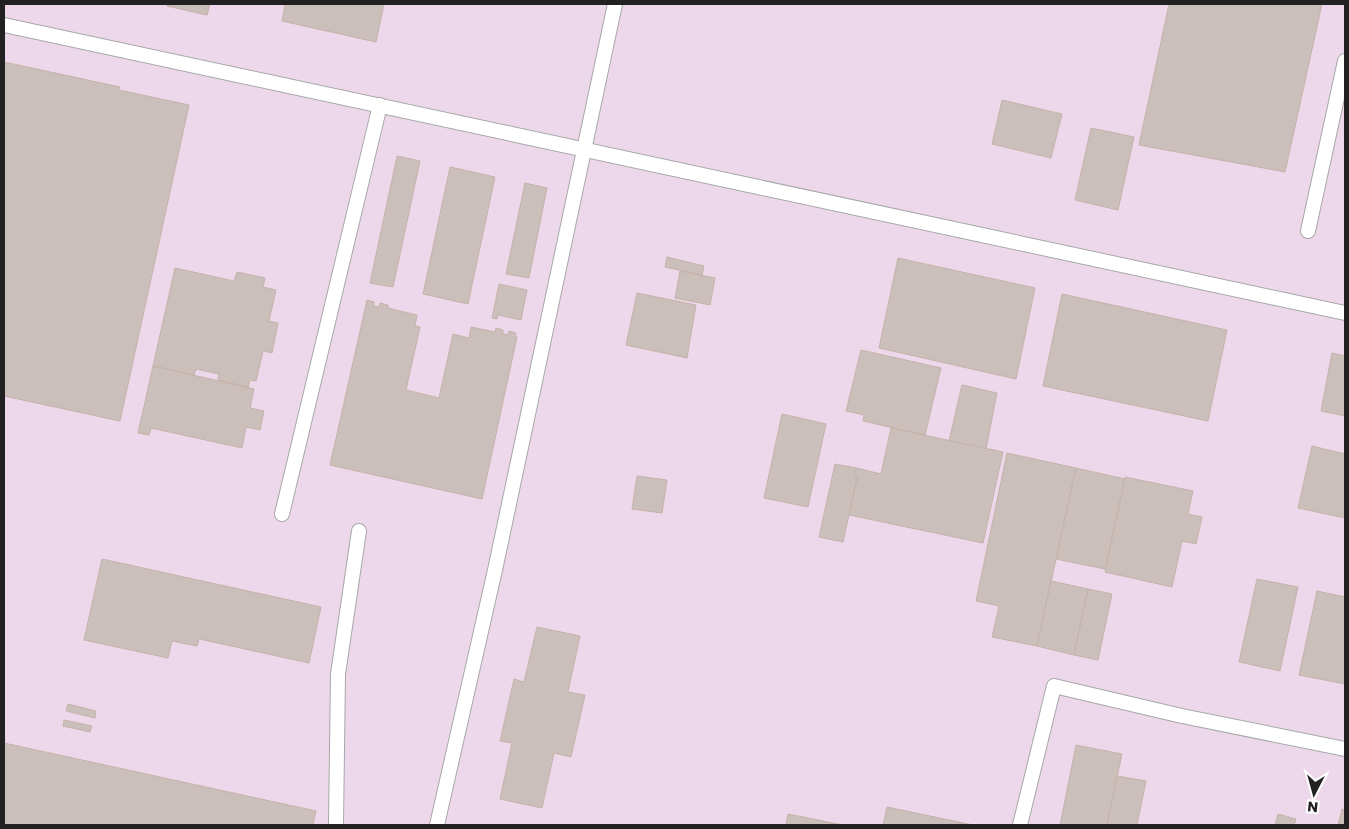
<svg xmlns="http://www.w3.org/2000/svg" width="1349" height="829" font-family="Poppins,sans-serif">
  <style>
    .industrial { fill: #ecd8ea }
    .building { fill: #cabfba; stroke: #c5b2a8 }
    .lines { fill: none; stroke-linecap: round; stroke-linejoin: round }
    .service-casing { stroke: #a8a8a8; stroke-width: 16 }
    .service { stroke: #fff; stroke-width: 14 }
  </style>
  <rect width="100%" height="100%" fill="#f2ede7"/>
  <rect class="industrial" x="4" y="4" width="1341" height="821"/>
  <g class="building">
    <path d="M 168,4 L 210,4 L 207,15 L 167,6 Z"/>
    <path d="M 285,4 L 384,4 L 376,42 L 282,21 Z"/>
    <path d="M 1169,4 L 1322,4 L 1285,172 L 1139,145 Z"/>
    <path d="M 4,62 L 120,87 L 119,90 L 189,105 L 120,421 L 4,396 Z"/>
    <path d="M 1002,100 L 1062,114 L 1051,158 L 992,144 Z"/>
    <path d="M 1091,128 L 1134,137 L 1118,210 L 1075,200 Z"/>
    <path d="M 397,156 L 420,161 L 393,287 L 370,283 Z"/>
    <path d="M 450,167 L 495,177 L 468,304 L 423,294 Z"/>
    <path d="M 525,183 L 547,188 L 529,278 L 506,274 Z"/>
    <path d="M 667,257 L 704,266 L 702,275 L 665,267 Z"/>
    <path d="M 898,258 L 1035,288 L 1016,379 L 879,348 Z"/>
    <path d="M 175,268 L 234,281 L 237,272 L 265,278 L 263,287 L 276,290 L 269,321 L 278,323 L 272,353 L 263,351 L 256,381 L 250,380 L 248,387 L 218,380 L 219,374 L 196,369 L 194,375 L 153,366 Z"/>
    <path d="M 680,271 L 715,278 L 710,305 L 675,298 Z"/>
    <path d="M 499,284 L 527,290 L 521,320 L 498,315 L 497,319 L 492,318 Z"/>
    <path d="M 637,293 L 696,305 L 687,358 L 626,345 Z"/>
    <path d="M 1062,294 L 1227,330 L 1208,421 L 1043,386 Z"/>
    <path d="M 367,300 L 374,302 L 374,306 L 379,307 L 380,303 L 388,305 L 388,308 L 417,315 L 415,326 L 420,327 L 406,390 L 439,398 L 453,334 L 469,338 L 471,327 L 495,332 L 496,328 L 503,330 L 503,334 L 508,335 L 509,331 L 516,333 L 515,337 L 517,337 L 482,499 L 330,465 Z"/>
    <path d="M 861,350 L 941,368 L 925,435 L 863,421 L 864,415 L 846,411 Z"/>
    <path d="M 1332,353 L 1345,356 L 1345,416 L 1321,411 Z"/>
    <path d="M 153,366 L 254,389 L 250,408 L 264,411 L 260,430 L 246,427 L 242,448 L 151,428 L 149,435 L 138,433 Z"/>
    <path d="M 962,385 L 997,393 L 986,449 L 949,441 Z"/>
    <path d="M 782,414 L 826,424 L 808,507 L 764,498 Z"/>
    <path d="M 891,428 L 1003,452 L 983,543 L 849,515 L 857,478 L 854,477 L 856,468 L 881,474 Z"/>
    <path d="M 1312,446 L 1345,454 L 1345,518 L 1298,508 Z"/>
    <path d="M 1007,453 L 1076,468 L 1037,646 L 992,637 L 999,606 L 976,601 Z"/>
    <path d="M 835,464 L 856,468 L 854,477 L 857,478 L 843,542 L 819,537 Z"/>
    <path d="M 1076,468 L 1125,479 L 1105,569 L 1056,559 Z"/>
    <path d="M 637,476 L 667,480 L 662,513 L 632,509 Z"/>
    <path d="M 1125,477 L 1193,491 L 1188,514 L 1202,517 L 1196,544 L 1182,541 L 1172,587 L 1105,572 Z"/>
    <path d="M 102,559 L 321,607 L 309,663 L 199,639 L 197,646 L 172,641 L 168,658 L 84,640 Z"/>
    <path d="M 1257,579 L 1298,587 L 1280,671 L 1239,662 Z"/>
    <path d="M 1051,581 L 1088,589 L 1074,655 L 1037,646 Z"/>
    <path d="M 1088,589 L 1112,594 L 1098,660 L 1074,655 Z"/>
    <path d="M 1317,591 L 1345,597 L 1345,684 L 1299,675 Z"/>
    <path d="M 537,627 L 580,636 L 568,692 L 585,695 L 571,757 L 554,753 L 542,808 L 500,799 L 512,743 L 500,741 L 514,679 L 524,682 Z"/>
    <path d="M 68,704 L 96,711 L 95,718 L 66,711 Z"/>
    <path d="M 64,720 L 92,726 L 90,732 L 63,726 Z"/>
    <path d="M 4,743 L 316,811 L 313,825 L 4,825 Z"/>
    <path d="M 1076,745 L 1122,754 L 1107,825 L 1060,825 Z"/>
    <path d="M 1117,776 L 1146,781 L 1137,825 L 1107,825 Z"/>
    <path d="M 887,807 L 973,825 L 883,825 Z"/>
    <path d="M 1342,809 L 1345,810 L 1345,825 L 1338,825 Z"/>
    <path d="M 788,814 L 843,825 L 786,825 Z"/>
    <path d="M 1278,814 L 1296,819 L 1294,825 L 1275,825 Z"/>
  </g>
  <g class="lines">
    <g class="service-casing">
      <g id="service">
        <path d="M 4,25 L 1345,313"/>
        <path d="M 1308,231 L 1345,61"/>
        <path d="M 282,514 L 380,105"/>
        <path d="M 336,825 L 338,674 L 359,531"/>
        <path d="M 437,825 L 495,570 L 615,4"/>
        <path d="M 1020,825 L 1054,686 L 1182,716 L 1345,749"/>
      </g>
    </g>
    <use href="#service" class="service"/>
  </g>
  <rect width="1349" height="829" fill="none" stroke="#212121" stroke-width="10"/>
  <g transform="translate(1314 794) rotate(186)" stroke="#ffffff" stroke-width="4" paint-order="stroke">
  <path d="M0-4L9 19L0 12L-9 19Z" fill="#212121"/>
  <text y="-8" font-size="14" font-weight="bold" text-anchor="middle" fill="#212121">N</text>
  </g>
</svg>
